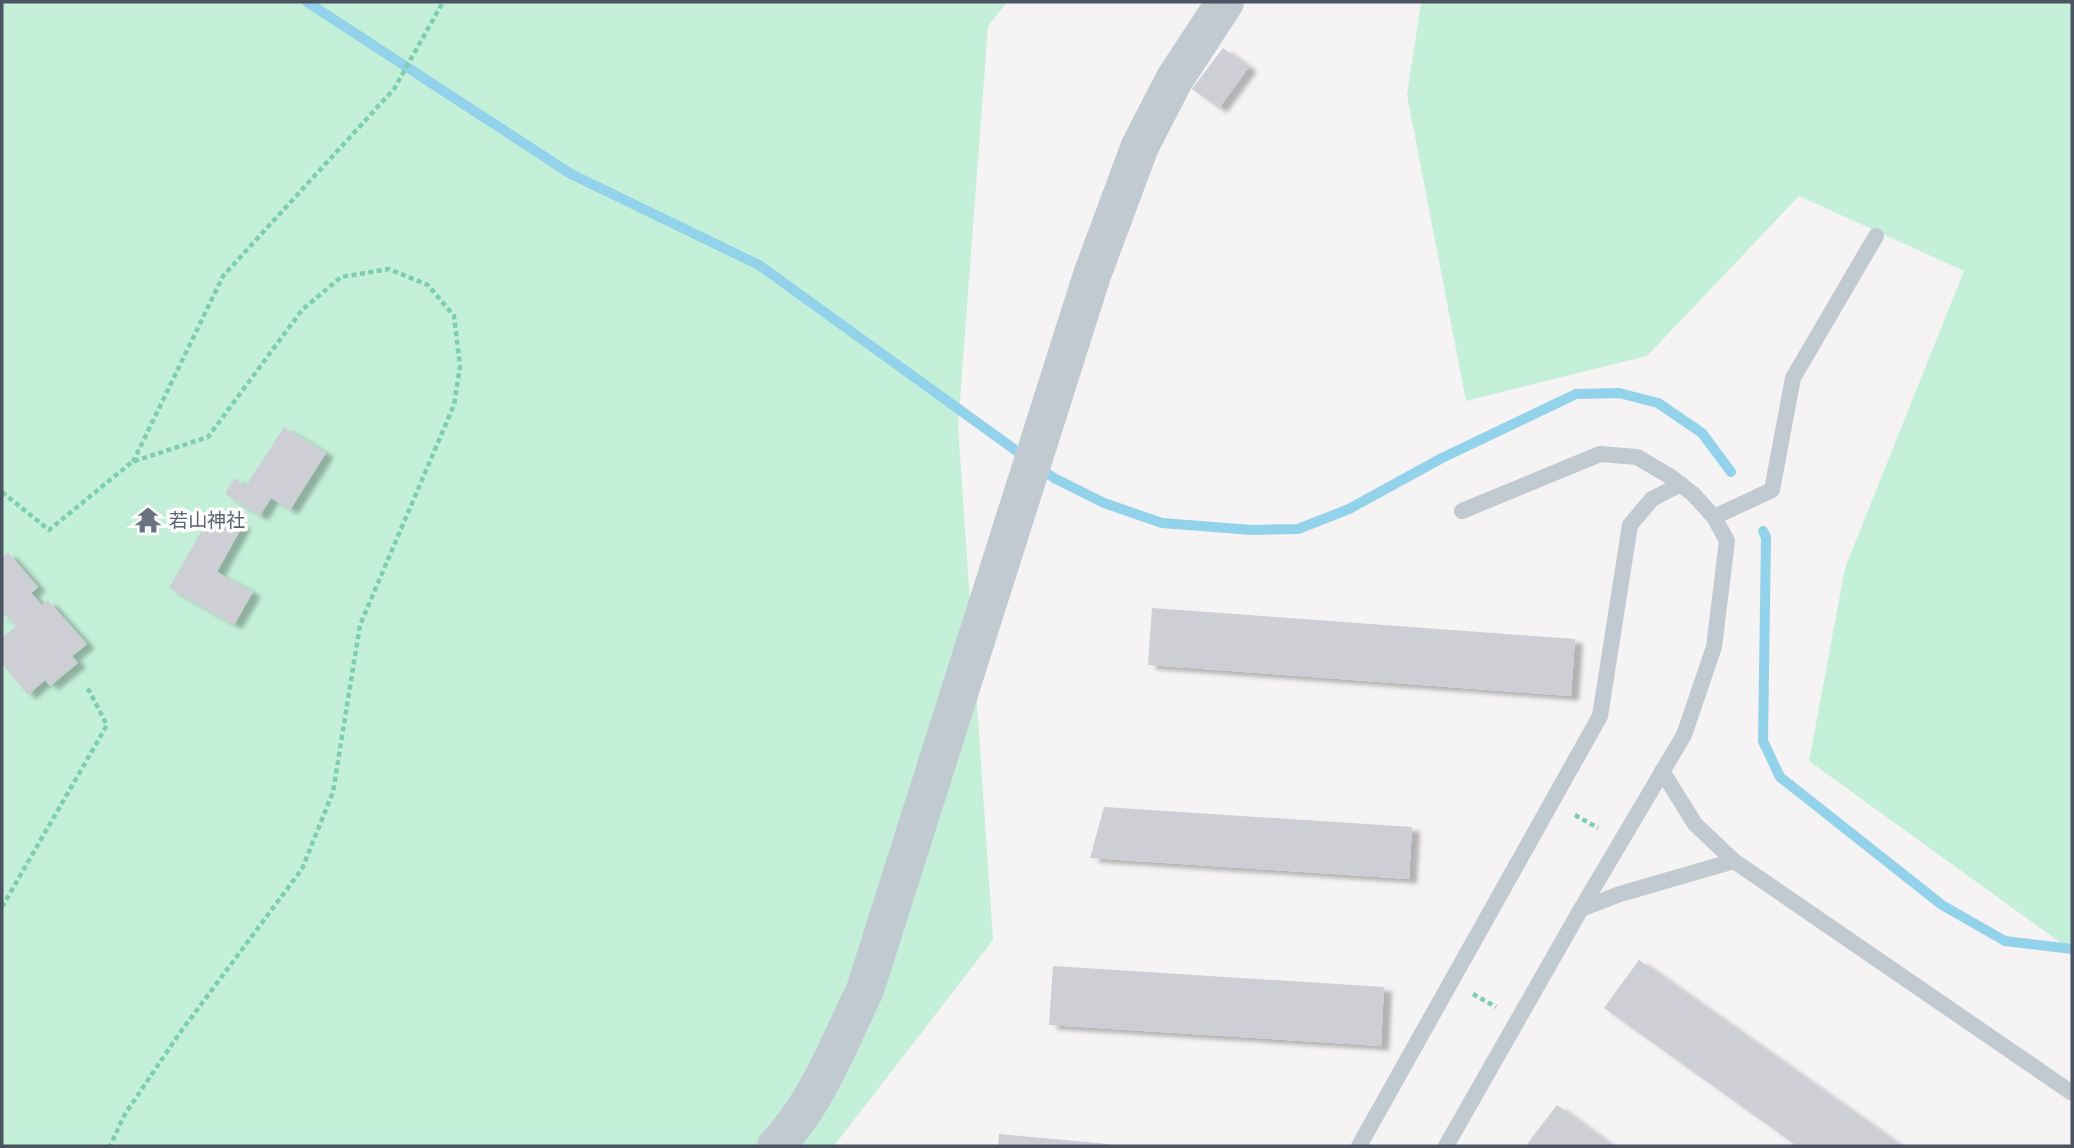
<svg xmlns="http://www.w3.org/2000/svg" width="2074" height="1148" font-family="'Fira Sans Condensed','Noto Sans JP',sans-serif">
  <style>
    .green { fill: #c4f0d9 }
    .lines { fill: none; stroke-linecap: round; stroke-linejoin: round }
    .stream { stroke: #93d2eb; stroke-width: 10 }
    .building { fill: #cdcfd5; filter: url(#shadow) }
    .path { stroke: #7cceac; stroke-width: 4.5; stroke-dasharray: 5 3.5; stroke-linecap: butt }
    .service { stroke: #c1c9d1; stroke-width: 16 }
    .tertiary { stroke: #c1c9d1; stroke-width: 38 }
    .labels { text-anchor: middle; stroke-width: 7; stroke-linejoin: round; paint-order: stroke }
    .worship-label { font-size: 19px; fill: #5b616d; stroke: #fff; text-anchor: start }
  </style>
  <defs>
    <filter id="shadow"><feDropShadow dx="8" dy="4.5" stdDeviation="2" flood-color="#0004"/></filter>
  </defs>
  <rect width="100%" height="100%" fill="#f5f3f3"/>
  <g class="green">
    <path d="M 2,2 L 1007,2 L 988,26 L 958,426 L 993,940 L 834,1146 L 2,1146 Z"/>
    <path d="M 1421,2 L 2072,2 L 2072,951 L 1809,761 L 1845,568 L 1964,271 L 1799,196 L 1647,356 L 1466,401 L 1407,95 Z"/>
  </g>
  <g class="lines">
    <g class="stream">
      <path d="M 307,2 L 571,174 L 759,265 L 1054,478 L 1104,503 L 1162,523 L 1252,530 L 1298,529 L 1349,509 L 1442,458 L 1576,394 L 1619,393 L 1658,403 L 1702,433 L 1731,472"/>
      <path d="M 1763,531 L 1766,537 L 1763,741 L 1780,777 L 1942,905 L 2005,941 L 2072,949"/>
    </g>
  </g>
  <g class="building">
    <path d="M 1223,48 L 1249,67 L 1219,108 L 1192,89 Z"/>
    <path d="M 284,427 L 326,453 L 290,510 L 271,498 L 260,516 L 225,494 L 234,478 L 246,486 Z"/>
    <path d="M 214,509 L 243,525 L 217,572 L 253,592 L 234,625 L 169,588 Z"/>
    <path d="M 8,552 L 38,587 L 31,593 L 42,605 L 48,600 L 87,644 L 72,656 L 78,663 L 50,686 L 45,680 L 28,695 L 2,664 L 2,638 L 16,626 L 6,615 L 2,618 L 2,558 Z"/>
    <path d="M 1152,608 L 1575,639 L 1571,696 L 1148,665 Z"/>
    <path d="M 1104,807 L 1412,827 L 1409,879 L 1090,858 Z"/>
    <path d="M 1639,960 L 1901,1146 L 1797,1146 L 1604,1008 Z"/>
    <path d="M 1053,966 L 1384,987 L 1381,1046 L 1049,1025 Z"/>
    <path d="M 1557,1105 L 1612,1146 L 1530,1146 L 1527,1144 Z"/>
    <path d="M 999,1134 L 1108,1144 L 1108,1146 L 998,1146 Z"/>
  </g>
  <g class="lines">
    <g class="path">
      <path d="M 133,462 L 223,276 L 394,89 L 443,2"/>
      <path d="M 2,492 L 49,530 L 132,462 L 208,437 L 302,310 L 341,277 L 389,269 L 428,285 L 454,316 L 460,366 L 454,405 L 360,625 L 333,792 L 302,869 L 179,1034 L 125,1114 L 110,1146"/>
      <path d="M 1575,815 L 1598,828"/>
      <path d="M 2,907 L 107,725 L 86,685"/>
      <path d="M 1473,994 L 1496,1007"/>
    </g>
    <g class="service">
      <path d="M 1462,511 L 1600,454 L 1637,457 L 1671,477 L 1693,494 L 1714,517 L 1727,541 L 1714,647 L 1684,735 L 1581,909 L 1620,894 L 1734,861"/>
      <path d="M 1714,517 L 1772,490 L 1793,378 L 1876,236"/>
      <path d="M 1662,771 L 1695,824 L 1734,861 L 2072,1093"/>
      <path d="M 1359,1146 L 1600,716 L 1630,525 L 1652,499 L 1681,484"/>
      <path d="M 1446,1146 L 1581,909"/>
    </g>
    <path class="tertiary" d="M 776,1146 C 817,1103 839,1043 865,990 L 1092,275 L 1140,146 L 1174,80 L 1225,2"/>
  </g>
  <defs>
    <g id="temple-bare" transform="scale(2.1)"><path d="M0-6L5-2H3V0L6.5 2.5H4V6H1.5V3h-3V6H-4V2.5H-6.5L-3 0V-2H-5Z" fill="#6b7280" stroke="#fff" stroke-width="2.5" paint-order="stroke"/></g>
  </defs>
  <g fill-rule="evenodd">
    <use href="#temple-bare" x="148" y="520"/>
  </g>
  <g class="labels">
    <g class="worship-label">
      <text x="169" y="527">若山神社</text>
    </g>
  </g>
  <rect width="2074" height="1148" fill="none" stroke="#4b5460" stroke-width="7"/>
</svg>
